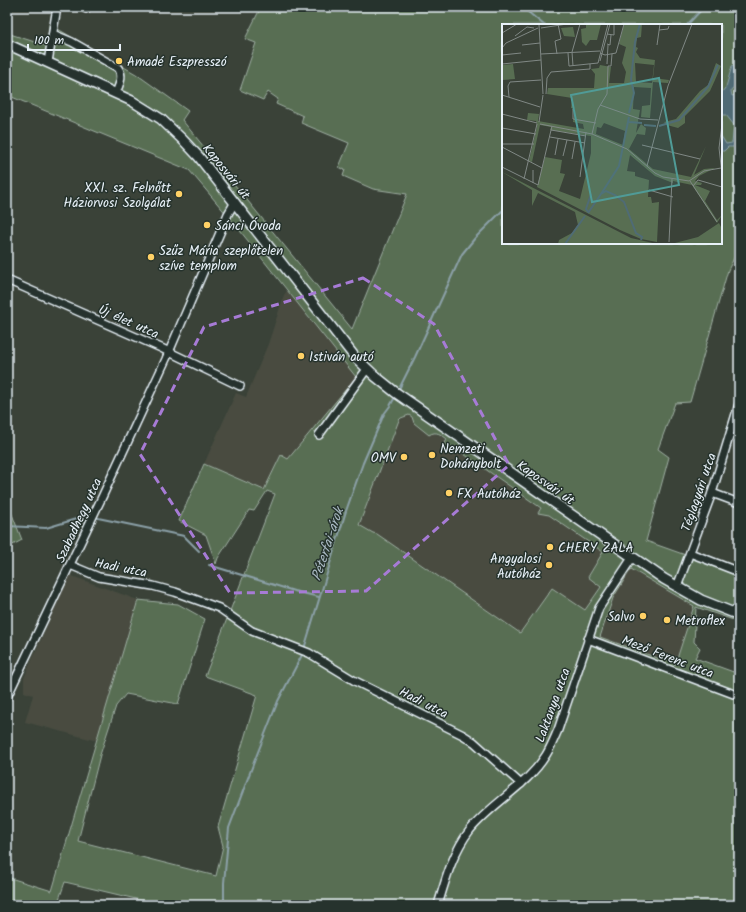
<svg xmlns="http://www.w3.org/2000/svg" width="746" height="912" font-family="Kalam,sans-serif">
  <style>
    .built { fill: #484c40 }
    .green { fill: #586e52; stroke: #a0b0a5; fill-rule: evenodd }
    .water { fill: #4f6b75; stroke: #8ca1a9 }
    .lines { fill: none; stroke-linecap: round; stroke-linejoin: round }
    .stream { stroke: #8ca1a9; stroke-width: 2 }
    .minor-casing { stroke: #e8f1f8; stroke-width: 10 }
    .major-casing { stroke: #e8f1f8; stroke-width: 12 }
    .minor { stroke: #26332d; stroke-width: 7 }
    .major { stroke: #26332d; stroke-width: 9 }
    .marked { fill: none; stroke: #a77bd6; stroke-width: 3; stroke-dasharray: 8 5; stroke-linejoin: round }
    .poi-dot { fill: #ffd166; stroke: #26332d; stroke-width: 1.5 }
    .labels { text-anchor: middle; stroke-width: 3; stroke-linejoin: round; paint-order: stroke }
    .poi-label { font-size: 13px; fill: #e8f1f8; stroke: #26332d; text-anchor: start }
    .street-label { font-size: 13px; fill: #e8f1f8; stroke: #26332d }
    .water-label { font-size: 14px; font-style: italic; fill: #abbbc4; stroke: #26332d }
    .inset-river { fill: none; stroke: #4f6b75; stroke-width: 2 }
    .inset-road { fill: none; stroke: #808885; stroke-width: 1 }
    .view { fill: #509b97; fill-opacity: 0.15; stroke: #509b97; stroke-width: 2 }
    .inset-edge { fill: none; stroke: #e8f1f8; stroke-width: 2 }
  </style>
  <rect width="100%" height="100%" fill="#3a4238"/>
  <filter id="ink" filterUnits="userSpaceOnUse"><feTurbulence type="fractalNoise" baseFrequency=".025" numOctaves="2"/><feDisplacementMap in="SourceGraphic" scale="8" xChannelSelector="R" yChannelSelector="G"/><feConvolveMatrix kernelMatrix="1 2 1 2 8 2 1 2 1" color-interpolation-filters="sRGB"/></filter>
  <g filter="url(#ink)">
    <g class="built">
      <path d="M 287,291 L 356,377 L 288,459 L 281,456 L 264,490 L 204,464 L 236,393 L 246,397 L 268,344 L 284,295 Z"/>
      <path d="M 409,415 L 413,420 L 431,433 L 441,435 L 447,439 L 443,448 L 448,445 L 456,452 L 457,450 L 541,508 L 538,513 L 549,515 L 603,552 L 588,577 L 601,586 L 585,611 L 552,588 L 520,633 L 377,534 L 373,534 L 359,525 L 399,420 Z"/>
      <path d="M 631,569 L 694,606 L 675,666 L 665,658 L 663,660 L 600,637 L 613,598 Z"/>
      <path d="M 69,575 L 138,600 L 97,741 L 25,722 L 33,695 L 24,692 L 24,678 Z"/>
    </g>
    <g class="green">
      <path d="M 261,7 L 739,7 L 739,248 L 728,270 L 690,402 L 675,403 L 658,449 L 669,457 L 646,541 L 739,574 L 739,622 L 696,607 L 694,642 L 700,648 L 695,658 L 739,674 L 739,780 L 734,793 L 739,795 L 739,905 L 161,905 L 65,882 L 57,905 L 7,905 L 7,877 L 52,891 L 138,600 L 178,604 L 205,619 L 178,704 L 126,694 L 116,706 L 100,755 L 78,841 L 216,876 L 223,846 L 218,827 L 257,695 L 205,676 L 275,494 L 267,491 L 254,511 L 249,510 L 218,558 L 216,564 L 206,535 L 179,521 L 204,464 L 264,490 L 281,455 L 288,459 L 356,377 L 233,222 L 189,170 L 7,95 L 7,33 L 47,46 L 49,24 L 136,74 L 188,111 L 182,120 L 352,329 L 407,194 L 373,189 L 343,176 L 345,170 L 339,167 L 349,143 L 301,123 L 303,116 L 276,104 L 278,99 L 268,92 L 263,100 L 240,90 L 256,43 L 245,39 ZM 503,25 L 721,25 L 721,243 L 503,243 ZM 409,415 L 412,417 L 414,423 L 429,435 C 436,430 442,435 447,439 L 443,448 L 445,449 L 448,445 L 457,452 L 458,450 L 541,508 L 538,513 L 549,515 L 603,552 L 588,577 L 601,587 L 585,610 L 552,588 L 520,633 L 377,534 L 373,533 L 359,525 L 399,420 L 401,418 ZM 631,569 L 694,606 L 675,665 L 672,660 L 665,658 L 663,660 L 600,637 L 613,598 Z"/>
      <path d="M 7,508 L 10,509 L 22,540 L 7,548 Z"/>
    </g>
    <path class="water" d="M 735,64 L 739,64 L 739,80 L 731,91 L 732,96 L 739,94 L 739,147 L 728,147 L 724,151 L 721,151 L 721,136 L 726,144 L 732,143 L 734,125 L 726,115 L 721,115 L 721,93 L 726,87 L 732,66 Z"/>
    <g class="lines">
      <g class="stream">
        <path d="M 522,7 L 544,25"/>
        <path d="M 687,25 L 704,7"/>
        <path d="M 398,391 L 415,357 L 462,254 L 475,238 L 503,210"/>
        <path d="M 98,518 L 184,536 L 199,551"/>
        <path d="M 7,526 L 46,528 L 86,516"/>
        <path d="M 209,565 L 294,591 L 319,597"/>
        <path d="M 304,649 L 346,511 L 363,463 L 384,414 L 390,406 L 395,397"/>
        <path d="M 224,905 L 224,883 L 229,828 L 254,762 L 278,701 L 303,653"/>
      </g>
      <g class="minor-casing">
        <g id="minor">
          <path d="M 86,9 L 86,7"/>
          <path d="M 53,34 L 72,42 L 118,68 C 124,76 119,85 116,93"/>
          <path d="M 48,62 L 57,7"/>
          <path d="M 7,280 L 161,348 L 240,386"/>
          <path d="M 319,435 L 367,369"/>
          <path d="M 712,493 L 739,503"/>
          <path d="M 690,553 L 739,572"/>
          <path d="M 70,565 L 99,577 L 153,586 L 175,592 L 219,608 L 252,631 L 309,653 L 355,681 L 463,735 L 474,742 L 521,784"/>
          <path d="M 677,587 L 712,493 L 739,404"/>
          <path d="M 588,639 L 739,696"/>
          <path d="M 7,697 L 103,495 L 166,359 L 228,214 L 235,202"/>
          <path d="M 438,905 C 446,878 453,852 470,830 C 493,802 527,786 546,755 C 551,747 554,739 558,730 L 599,608 L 632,558"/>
        </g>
      </g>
      <g class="major-casing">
        <path id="major" d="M 7,44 L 132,101 L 161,119 L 183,140 L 199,157 L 354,356 L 375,376 L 395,392 L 664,579 L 701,600 L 739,615"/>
      </g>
      <use href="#minor" class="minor"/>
      <use href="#major" class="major"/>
    </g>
  </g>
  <path class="marked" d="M 363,278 L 434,324 L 509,465 L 366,591 L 230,593 L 140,454 L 204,327 Z"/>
  <g class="poi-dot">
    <circle cx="119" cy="61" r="4"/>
    <circle cx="179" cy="194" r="4"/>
    <circle cx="207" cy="225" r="4"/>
    <circle cx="151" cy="257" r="4"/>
    <circle cx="301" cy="356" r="4"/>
    <circle cx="432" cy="455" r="4"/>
    <circle cx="404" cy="457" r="4"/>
    <circle cx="449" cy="493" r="4"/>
    <circle cx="550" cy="547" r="4"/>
    <circle cx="549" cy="565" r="4"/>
    <circle cx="643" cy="616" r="4"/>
    <circle cx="667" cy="620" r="4"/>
  </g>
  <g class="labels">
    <g class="poi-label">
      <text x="127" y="66">Amadé Eszpresszó</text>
      <text x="171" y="192" text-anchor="end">XXI. sz. Felnőtt<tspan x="171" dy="15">Háziorvosi Szolgálat</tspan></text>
      <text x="215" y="230">Sánci Óvoda</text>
      <text x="159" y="255">Szűz Mária szeplőtelen<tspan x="159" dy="15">szíve templom</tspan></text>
      <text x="309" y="361">Istiván autó</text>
      <text x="440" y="453">Nemzeti<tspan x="440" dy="15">Dohánybolt</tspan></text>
      <text x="396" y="462" text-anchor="end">OMV</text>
      <text x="457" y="498">FX Autóház</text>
      <text x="558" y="552">CHERY ZALA</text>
      <text x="541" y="563" text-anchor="end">Angyalosi<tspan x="541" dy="15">Autóház</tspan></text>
      <text x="635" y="621" text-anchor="end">Salvo</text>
      <text x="675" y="625">Metroflex</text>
    </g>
    <g class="street-label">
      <text transform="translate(227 171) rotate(51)" y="5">Kaposvári út</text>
      <text transform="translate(129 321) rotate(24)" y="5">Új élet utca</text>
      <text transform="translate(546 482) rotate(35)" y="5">Kaposvári út</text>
      <text transform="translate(698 492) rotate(-71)" y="5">Téglagyári utca</text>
      <text transform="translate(78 520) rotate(-65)" y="5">Szabadhegy utca</text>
      <text transform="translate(121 567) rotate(11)" y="5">Hadi utca</text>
      <text transform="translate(668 656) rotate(21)" y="5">Mező Ferenc utca</text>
      <text transform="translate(424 702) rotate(27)" y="5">Hadi utca</text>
      <text transform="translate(552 705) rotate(-70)" y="5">Laktanya utca</text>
    </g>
    <g class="water-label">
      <text transform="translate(327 544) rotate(-72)" y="5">Péterfai-árok</text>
    </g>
  </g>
  <g transform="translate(502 24)">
    <rect width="220" height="220" fill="#3a4238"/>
    <path d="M 84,0 L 99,0 L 95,16 L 88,16 L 84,22 L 80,18 L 79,5 L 84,4 ZM 122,0 L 140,0 L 139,13 L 135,14 L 134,23 L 136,24 L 134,28 L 138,34 L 153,36 L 151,54 L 167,56 L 166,59 L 151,58 L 148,94 L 139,93 L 140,82 L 148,81 L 149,64 L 132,63 L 131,85 L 138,86 L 134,109 L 139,100 L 144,104 L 143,111 L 135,110 L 127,125 L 151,145 L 189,153 L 204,122 L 192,151 L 202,145 L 213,144 L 197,152 L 193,157 L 200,159 L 199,161 L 193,161 L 208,167 L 203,177 L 215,196 L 220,191 L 215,199 L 190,161 L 171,157 L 171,159 L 153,152 L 128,131 L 125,147 L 133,148 L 133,152 L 147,156 L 146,173 L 149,173 L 150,179 L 157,178 L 155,218 L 139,215 L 118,206 L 35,163 L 43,133 L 60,136 L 58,149 L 63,150 L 57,167 L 78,175 L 89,129 L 89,112 L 48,106 L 49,103 L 38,101 L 30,138 L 27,137 L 35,102 L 34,97 L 25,96 L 26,89 L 37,90 L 36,97 L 82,105 L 81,100 L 71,98 L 73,85 L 69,84 L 70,74 L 45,70 L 46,64 L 92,64 L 93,50 L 89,45 L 97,44 L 98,41 L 109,43 L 107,59 L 122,59 L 124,48 L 120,39 L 124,23 L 117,20 ZM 133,39 L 152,41 L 150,59 L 134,58 ZM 102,99 L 123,107 L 121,121 L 94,110 L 95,103 L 99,104 ZM 71,3 L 73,13 L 62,12 L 59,4 ZM 214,39 L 219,42 L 213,56 L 208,67 L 183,92 L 183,99 L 176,104 L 165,101 L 162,98 L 174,95 L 198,67 L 206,61 ZM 11,40 L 13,55 L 0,56 L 0,41 ZM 0,148 L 129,214 L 155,220 L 56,220 L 57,216 L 70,209 L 76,201 L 73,188 L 36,169 L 30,182 L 30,166 ZM 217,199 L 220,205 L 220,220 L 169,220 L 196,213 Z" fill="#586e52" fill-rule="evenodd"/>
    <path class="inset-river" d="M 127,89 L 132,69 L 129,56 L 133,18 L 138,0M 127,98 L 140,99M 142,101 L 154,102M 157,102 L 177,96 L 206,63 L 216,41M 99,170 L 117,142 L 127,93M 86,188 L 84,185 L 89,170M 86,189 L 99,170 L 104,167 L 113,171 L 122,178 L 134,209 L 140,213 L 139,216M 63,220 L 83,192"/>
    <path class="inset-road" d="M 37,1 L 41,70M 39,4 L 65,0M 157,6 L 166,5 L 167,2M 0,9 L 15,0M 105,10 L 112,11 L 112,0M 13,12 L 25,3 L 32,4M 105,20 L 108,21 L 109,11M 20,21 L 38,19M 155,21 L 158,0M 0,24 L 4,19 L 36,4M 66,29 L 67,42 L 96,39M 98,29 L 103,31 L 114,29 L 122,0M 39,30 L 98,27M 55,30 L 53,17 L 59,15 L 56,0M 0,31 L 19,29M 98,37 L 108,0M 96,39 L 106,0M 0,40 L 39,36M 105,40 L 106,21M 71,42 L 70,28 L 78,0M 106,42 L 109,42 L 110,30M 44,70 L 45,54 L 49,48 L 88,45 L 88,40M 0,71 L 38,83M 7,73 L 6,62 L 8,58 L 39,56M 98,81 L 138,95 L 156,96M 71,85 L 71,95 L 94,99M 0,90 L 35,99M 37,98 L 41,71M 38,100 L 90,110 L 125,125 L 153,149 L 161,153 L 187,157 L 202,147 L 219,144M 220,100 L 217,124 L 220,150M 0,104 L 34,110M 49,106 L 84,112M 90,110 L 96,85 L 105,70 L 106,42M 48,113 L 83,119M 0,120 L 32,120M 140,121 L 198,135M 0,123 L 40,144M 53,131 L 56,115M 61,132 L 65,116M 70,135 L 73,118M 145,142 L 166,62 L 190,0M 0,143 L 36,161 L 50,102M 78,153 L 84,108M 22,155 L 35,100M 188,157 L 215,198M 31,159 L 31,146M 191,162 L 196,156 L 220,163M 147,166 L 171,173M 167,218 L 170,155"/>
    <path class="view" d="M 157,54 L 177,161 L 90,178 L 69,71 Z"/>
    <rect width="220" height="220" class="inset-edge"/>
  </g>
  <rect width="746" height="912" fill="none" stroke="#26332d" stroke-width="24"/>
  <rect x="12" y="12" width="722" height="888" fill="none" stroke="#e8f1f8" stroke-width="1.5" filter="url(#ink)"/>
  <path d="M28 44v6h92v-6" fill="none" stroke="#e8f1f8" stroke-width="2"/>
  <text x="34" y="44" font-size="12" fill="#e8f1f8" stroke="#26332d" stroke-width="3" paint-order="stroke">100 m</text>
</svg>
